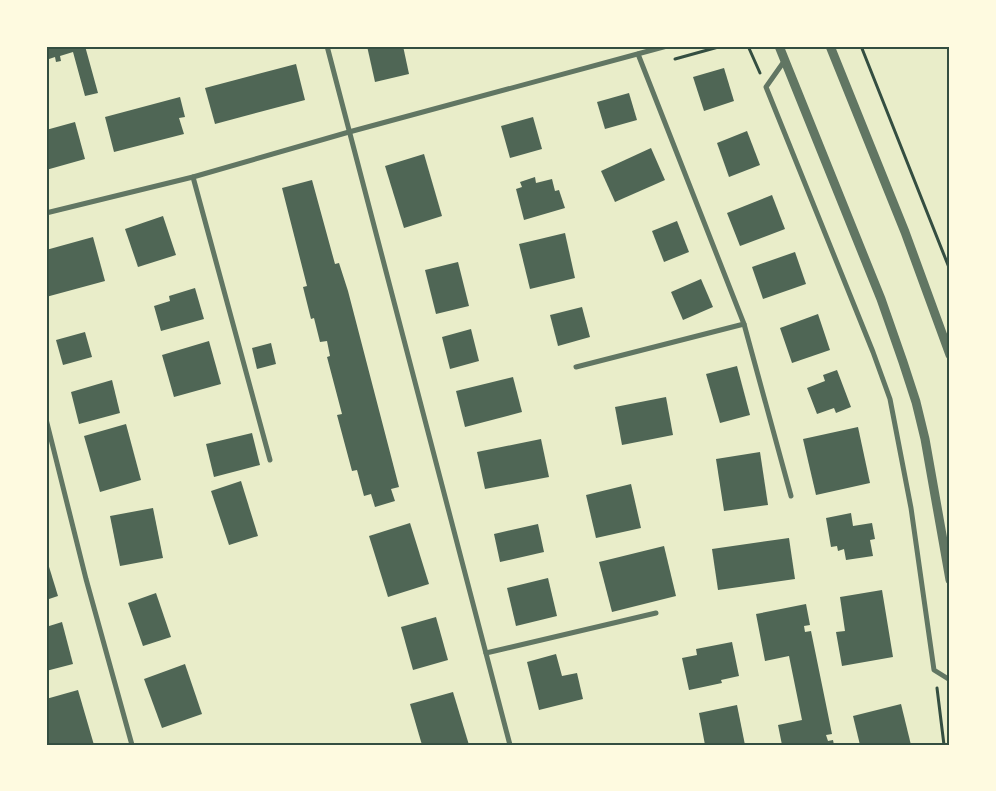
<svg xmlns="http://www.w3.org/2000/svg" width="996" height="791" font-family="'Space Grotesk',sans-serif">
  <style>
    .building { fill: #4f6655 }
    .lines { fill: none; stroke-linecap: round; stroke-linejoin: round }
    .path { stroke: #344e41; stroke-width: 3 }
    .minor { stroke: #617663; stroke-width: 5 }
    .tertiary { stroke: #617663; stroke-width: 9 }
    .neatline { fill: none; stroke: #344e41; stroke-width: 2 }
  </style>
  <rect width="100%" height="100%" fill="#e9edc9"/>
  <g class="building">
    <path d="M 46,46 L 85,46 L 98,93 L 85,96 L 73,52 L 60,56 L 61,61 L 56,62 L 55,57 L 46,60 Z"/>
    <path d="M 367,46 L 403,46 L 409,74 L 375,82 Z"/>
    <path d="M 296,64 L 305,100 L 215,124 L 205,88 Z"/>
    <path d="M 724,68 L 734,101 L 704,111 L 693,77 Z"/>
    <path d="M 629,93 L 637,120 L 605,129 L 597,102 Z"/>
    <path d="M 180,97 L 185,117 L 179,118 L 184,134 L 114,152 L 105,117 Z"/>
    <path d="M 533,117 L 542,149 L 510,158 L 501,126 Z"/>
    <path d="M 75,122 L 85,159 L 46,170 L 46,130 Z"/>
    <path d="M 747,131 L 760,165 L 729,177 L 717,143 Z"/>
    <path d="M 651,148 L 665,180 L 615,202 L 601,171 Z"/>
    <path d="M 424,154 L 442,216 L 404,228 L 385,166 Z"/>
    <path d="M 535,177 L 536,183 L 552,179 L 555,191 L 559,190 L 565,208 L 524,220 L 516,189 L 522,187 L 520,182 Z"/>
    <path d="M 312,180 L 335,264 L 339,263 L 348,291 L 399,487 L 391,489 L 395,501 L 375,507 L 371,494 L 364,496 L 357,470 L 352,471 L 337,415 L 342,414 L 327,357 L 330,356 L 327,341 L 320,342 L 314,318 L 311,319 L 303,287 L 307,286 L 282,188 Z"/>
    <path d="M 772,195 L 785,229 L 740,246 L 727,213 Z"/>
    <path d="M 163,216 L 176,255 L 138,267 L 125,229 Z"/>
    <path d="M 677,221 L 689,252 L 664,262 L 652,231 Z"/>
    <path d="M 565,233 L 575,278 L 530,289 L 519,244 Z"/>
    <path d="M 93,237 L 105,281 L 46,297 L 46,250 Z"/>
    <path d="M 795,252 L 806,284 L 763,299 L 752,267 Z"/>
    <path d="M 458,262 L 469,306 L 436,314 L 425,270 Z"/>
    <path d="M 701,279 L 713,307 L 683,320 L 671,292 Z"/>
    <path d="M 195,288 L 204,319 L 161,331 L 154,306 L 170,301 L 169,296 Z"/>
    <path d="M 582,307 L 590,337 L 558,346 L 550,315 Z"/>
    <path d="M 818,314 L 830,350 L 792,363 L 780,328 Z"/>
    <path d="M 471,329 L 479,361 L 450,369 L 442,337 Z"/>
    <path d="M 85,332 L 92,357 L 63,365 L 56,340 Z"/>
    <path d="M 209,341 L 221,384 L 174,397 L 162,355 Z"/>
    <path d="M 271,343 L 276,364 L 257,369 L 252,348 Z"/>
    <path d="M 737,366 L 750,415 L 720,423 L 706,374 Z"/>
    <path d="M 837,370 L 851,407 L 836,413 L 834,408 L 817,414 L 807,388 L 825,381 L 823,375 Z"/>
    <path d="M 513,377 L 522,412 L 465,427 L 456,391 Z"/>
    <path d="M 112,380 L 120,413 L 79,424 L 71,392 Z"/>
    <path d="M 666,397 L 673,435 L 622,445 L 615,407 Z"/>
    <path d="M 126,424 L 141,480 L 100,492 L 84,436 Z"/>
    <path d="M 858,427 L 870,483 L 816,495 L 803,439 Z"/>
    <path d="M 252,433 L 260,465 L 214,477 L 206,444 Z"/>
    <path d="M 541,439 L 549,477 L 485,489 L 477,452 Z"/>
    <path d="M 760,452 L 768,505 L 724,511 L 716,459 Z"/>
    <path d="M 241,481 L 258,536 L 229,545 L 211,491 Z"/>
    <path d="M 631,484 L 641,528 L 596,538 L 586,495 Z"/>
    <path d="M 153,508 L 163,558 L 120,566 L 110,516 Z"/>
    <path d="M 851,513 L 853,526 L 872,523 L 875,539 L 870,540 L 873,556 L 846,560 L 844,549 L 838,551 L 837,546 L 831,547 L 826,518 Z"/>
    <path d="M 410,523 L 429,584 L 388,597 L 369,536 Z"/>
    <path d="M 538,524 L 544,552 L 500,562 L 494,534 Z"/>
    <path d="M 789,538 L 795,579 L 718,590 L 712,549 Z"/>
    <path d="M 664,546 L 676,596 L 612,612 L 599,562 Z"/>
    <path d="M 46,557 L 58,596 L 46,600 Z"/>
    <path d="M 548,578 L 557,616 L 516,626 L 507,588 Z"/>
    <path d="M 882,590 L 893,657 L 842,666 L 836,632 L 845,631 L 840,597 Z"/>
    <path d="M 156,593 L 171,637 L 143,646 L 128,603 Z"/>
    <path d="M 806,604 L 810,625 L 804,626 L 805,632 L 811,631 L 832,734 L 826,735 L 828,741 L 833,740 L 834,745 L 782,745 L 778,725 L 802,720 L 789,656 L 765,661 L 756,614 Z"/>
    <path d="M 436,617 L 448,660 L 413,670 L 401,627 Z"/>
    <path d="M 62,622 L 73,664 L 46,671 L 46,627 Z"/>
    <path d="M 732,642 L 739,676 L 721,680 L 722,683 L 689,690 L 682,658 L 697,655 L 696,649 Z"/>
    <path d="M 556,654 L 562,676 L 577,673 L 583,699 L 539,710 L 527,662 Z"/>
    <path d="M 185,664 L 202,714 L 162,728 L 144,679 Z"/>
    <path d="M 78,690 L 94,745 L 46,745 L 46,699 Z"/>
    <path d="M 453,692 L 469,745 L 422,745 L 410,704 Z"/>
    <path d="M 901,704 L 911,745 L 860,745 L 853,716 Z"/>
    <path d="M 737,705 L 745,745 L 705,745 L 699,713 Z"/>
  </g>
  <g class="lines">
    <g class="path">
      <path d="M 748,46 L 760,73"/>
      <path d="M 861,46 L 950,270"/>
      <path d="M 675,59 L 722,46"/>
      <path d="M 937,688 L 944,745"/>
    </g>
    <g class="minor">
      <path d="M 327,46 L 510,745"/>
      <path d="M 638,54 L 744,324 L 791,496"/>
      <path d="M 785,60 L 766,87 L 873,352 L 890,399 L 911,508 L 934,670 L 950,680"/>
      <path d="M 193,177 L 270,460"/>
      <path d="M 46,213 L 193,177 L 349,132 L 667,46"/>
      <path d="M 576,367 L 744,324"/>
      <path d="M 46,419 L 86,579 L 132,745"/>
      <path d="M 486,653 L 656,613"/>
    </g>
    <g class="tertiary">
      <path d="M 779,46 L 881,299 L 903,362 L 916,402 L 925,439 L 950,580"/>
      <path d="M 830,46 L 905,232 L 950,355"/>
    </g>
  </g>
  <rect width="996" height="791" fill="none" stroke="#fefae0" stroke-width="95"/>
  <rect x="48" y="48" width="900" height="696" class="neatline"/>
</svg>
